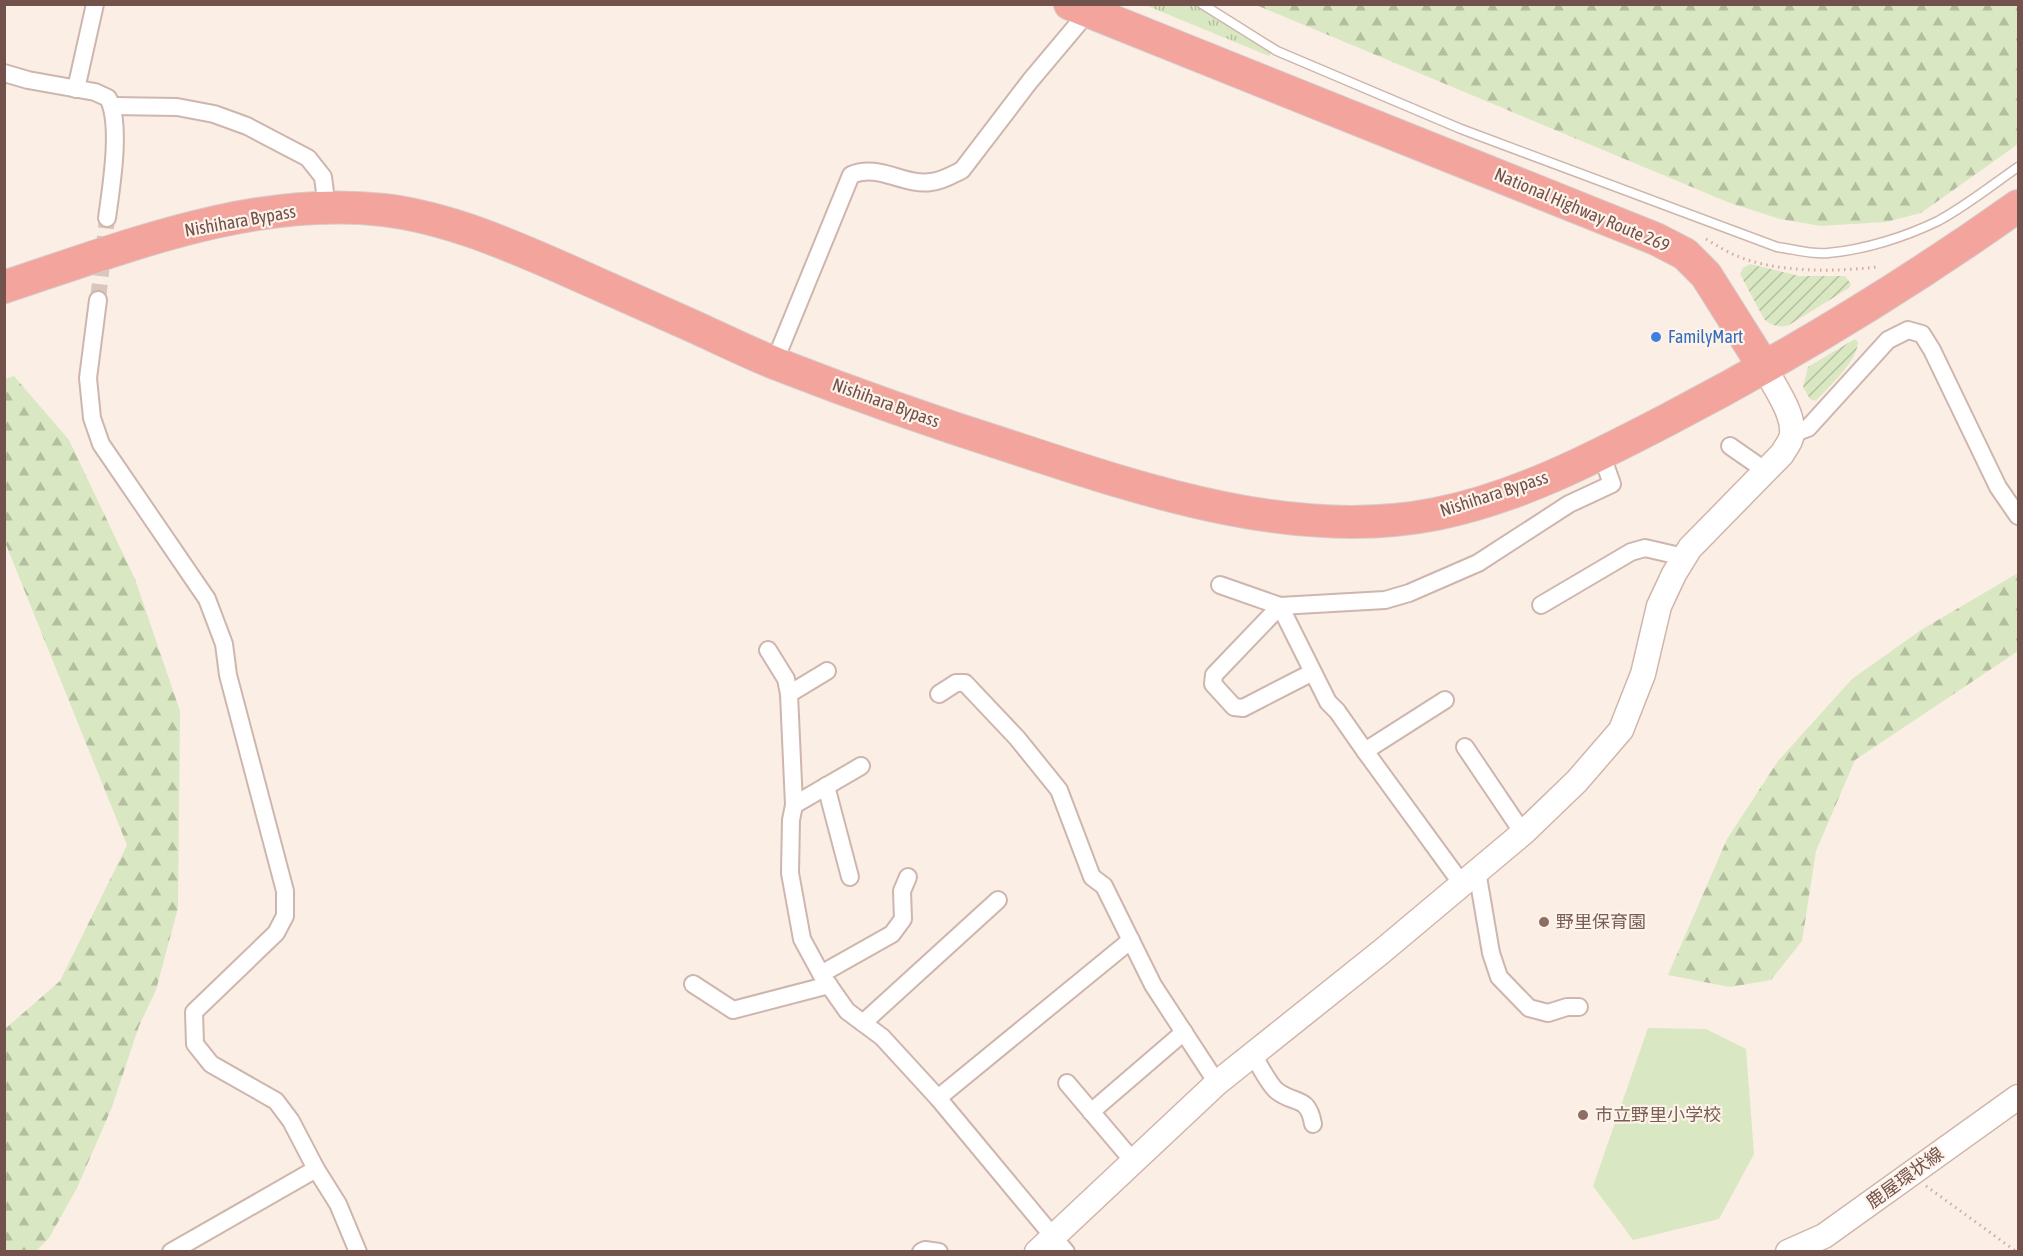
<svg xmlns="http://www.w3.org/2000/svg" width="2023" height="1256" font-family="'Asap Condensed','Noto Sans JP',sans-serif">
  <style>
    .grass { fill: url(#grass-tufts) }
    .forest { fill: url(#forest-firs) }
    .garden { fill: url(#garden-furrows) }
    .pitch { fill: #d9e8c3 }
    .lines { fill: none; stroke-linecap: round; stroke-linejoin: round }
    .street-tunnel { stroke: #d9c7be; stroke-width: 16; stroke-dasharray: 16 8; stroke-linecap: butt }
    .lane-casing { stroke: #ceb6ae; stroke-width: 11 }
    .street-casing { stroke: #ceb6ae; stroke-width: 20 }
    .secondary-casing { stroke: #d1b5ab; stroke-width: 27 }
    .highway-casing { stroke: #d5cbc9; stroke-width: 34 }
    .path { stroke: #d4aba0; stroke-width: 3; stroke-dasharray: 1.5 4.5; stroke-linecap: butt }
    .lane { stroke: #fff; stroke-width: 8 }
    .street { stroke: #fff; stroke-width: 16 }
    .secondary { stroke: #fff; stroke-width: 24 }
    .highway { stroke: #f3a49d; stroke-width: 32 }
    .shop-dot { fill: #3f7fe0; stroke: #fef3ea; stroke-width: 2 }
    .education-dot { fill: #8d6e63; stroke: #fef3ea; stroke-width: 2 }
    .labels { text-anchor: middle; stroke-width: 4.5; stroke-linejoin: round; paint-order: stroke }
    .street-label { font-size: 18px; fill: #73524b; stroke: #fef3ea }
    .shop-label { font-size: 18px; fill: #366cbe; stroke: #fef3ea; text-anchor: start }
    .education-label { font-size: 18px; fill: #785e54; stroke: #fef3ea; text-anchor: start }
  </style>
  <defs>
    <pattern id="grass-tufts" width="24" height="20" patternUnits="userSpaceOnUse" patternTransform="scale(1.5)"><rect width="24" height="20" fill="#d9e8c3"/><path d="M3 7l-1-3M5 7V3M7 7l1-3M15 17l-1-3M17 17v-4M19 17l1-3" fill="none" stroke="#b4bfa0"/></pattern>
    <pattern id="forest-firs" width="22" height="20" patternUnits="userSpaceOnUse" patternTransform="scale(1.5)"><rect width="22" height="20" fill="#d9e8c3"/><path d="M5 1l3.5 6h-7zM16 11l3.5 6h-7z" fill="#b4bfa0"/></pattern>
    <pattern id="garden-furrows" width="10" height="10" patternUnits="userSpaceOnUse" patternTransform="scale(1.5)"><rect width="10" height="10" fill="#d9e8c3"/><path d="M-1 1l2-2M0 10L10 0M9 11l2-2" fill="none" stroke="#b4bfa0"/></pattern>
  </defs>
  <rect width="100%" height="100%" fill="#fbeee4"/>
  <path class="grass" d="M 1145,5 L 1197,5 L 1273,50 L 1269,56 Z"/>
  <g class="forest">
    <path d="M 1256,5 L 2018,5 L 2018,144 L 1921,213 L 1886,222 L 1821,226 L 1780,219 L 1730,203 Z"/>
    <path d="M 14,376 L 69,440 L 135,579 L 180,711 L 178,908 L 156,990 L 139,1026 L 112,1107 L 77,1188 L 49,1238 L 35,1252 L 5,1251 L 5,1033 L 6,1028 L 60,981 L 127,845 L 5,542 L 5,379 Z"/>
    <path d="M 2018,573 L 2018,651 L 1855,760 L 1816,851 L 1802,941 L 1771,980 L 1730,987 L 1668,975 L 1727,839 L 1778,761 L 1852,679 L 1921,630 Z"/>
  </g>
  <g class="garden">
    <path d="M 1750,264 L 1799,276 L 1845,276 L 1851,284 L 1849,288 L 1789,325 C 1780,328 1770,325 1764,319 L 1740,274 L 1743,268 Z"/>
    <path d="M 1855,339 L 1858,342 C 1857,362 1829,386 1816,401 L 1810,399 L 1803,387 L 1808,367 Z"/>
  </g>
  <path class="pitch" d="M 1648,1028 L 1706,1029 L 1746,1049 L 1754,1154 L 1719,1219 L 1633,1240 L 1593,1186 Z"/>
  <g class="lines">
    <path class="street-tunnel" d="M 98,300 L 107,218"/>
    <g class="lane-casing">
      <path id="lane" d="M 1202,4 L 1277,51 L 1461,129 L 1777,247 C 1793,249 1812,255 1828,253 C 1864,250 1905,237 1938,221 C 1966,206 1992,185 2018,167"/>
    </g>
    <g class="street-casing">
      <g id="street">
        <path d="M 4,73 L 28,80 L 95,92 L 108,98 C 122,124 111,188 107,218"/>
        <path d="M 76,89 L 95,4"/>
        <path d="M 112,106 L 177,107 L 214,114 L 247,126 L 308,158 L 323,177 L 327,208"/>
        <path d="M 98,300 L 88,378 L 92,418 L 101,444 L 207,599 L 224,644 L 228,675 L 285,891 L 285,916 L 276,933 L 194,1012 L 195,1044 L 211,1064 L 276,1101 L 291,1121 L 316,1169 L 338,1204 L 358,1252"/>
        <path d="M 774,363 L 851,175 C 879,163 903,186 931,182 C 942,181 952,175 962,170 L 1030,81 L 1088,12"/>
        <path d="M 1792,434 L 1808,428 L 1888,340 L 1908,330 L 1922,334 L 1932,350 L 1998,487 L 2018,516"/>
        <path d="M 1730,446 L 1766,471"/>
        <path d="M 1220,585 L 1280,606 L 1385,600 L 1409,593 L 1478,563 L 1569,504 L 1612,484 L 1601,453"/>
        <path d="M 1541,605 L 1631,552 L 1645,548 L 1684,557"/>
        <path d="M 768,650 L 786,679 L 789,694"/>
        <path d="M 1313,672 L 1243,708 L 1234,707 L 1213,684 L 1214,675 L 1280,606 L 1328,702 L 1337,711 L 1365,751"/>
        <path d="M 939,694 L 956,683 L 965,683 L 1017,738 L 1059,790 L 1092,877 L 1104,886 L 1153,985 L 1217,1083"/>
        <path d="M 1445,700 L 1365,751 L 1462,884"/>
        <path d="M 1465,747 L 1523,833"/>
        <path d="M 861,766 L 794,805 L 791,820 L 790,873 L 802,939 L 821,974 L 847,1011 L 882,1037 L 938,1098 L 1066,1252"/>
        <path d="M 826,786 L 850,877"/>
        <path d="M 794,805 L 789,694 L 827,671"/>
        <path d="M 1477,871 L 1491,953 L 1499,977 L 1529,1008 L 1548,1013 L 1567,1007 L 1579,1007"/>
        <path d="M 821,974 L 892,934 L 903,919 L 902,891 L 908,877"/>
        <path d="M 693,984 L 733,1010 L 829,985"/>
        <path d="M 863,1023 L 998,900"/>
        <path d="M 1253,1055 C 1259,1064 1269,1085 1277,1091 C 1295,1105 1308,1095 1313,1124"/>
        <path d="M 1067,1083 L 1133,1161"/>
        <path d="M 938,1098 L 1131,940"/>
        <path d="M 1091,1112 L 1184,1032"/>
        <path d="M 171,1252 L 316,1169"/>
        <path d="M 921,1252 L 925,1250 L 939,1252"/>
      </g>
    </g>
    <g class="secondary-casing">
      <g id="secondary">
        <path d="M 1037,1252 L 1217,1083 L 1381,952 L 1523,833 L 1577,781 L 1621,730 L 1643,674 L 1659,606 L 1674,574 L 1690,548 L 1782,454 C 1786,447 1792,440 1792,433 C 1794,413 1773,384 1764,367"/>
        <path d="M 1788,1252 L 1824,1236 L 2018,1097"/>
      </g>
    </g>
    <g class="highway-casing">
      <g id="highway">
        <path d="M 1070,4 L 1656,239 L 1685,254 L 1706,275 L 1764,367"/>
        <path d="M 4,287 C 126,247 254,195 384,210 C 449,218 510,245 569,271 C 609,289 648,306 688,324 C 717,337 747,352 777,364 C 854,394 933,422 1012,447 C 1145,491 1296,542 1436,514 C 1517,498 1594,458 1667,420 C 1788,357 1907,285 2018,206"/>
      </g>
    </g>
    <g class="path">
      <path d="M 1706,239 C 1716,245 1725,251 1735,255 C 1775,273 1834,272 1877,267"/>
      <path d="M 1926,1186 L 2017,1252"/>
    </g>
    <use href="#lane" class="lane"/>
    <use href="#street" class="street"/>
    <use href="#secondary" class="secondary"/>
    <use href="#highway" class="highway"/>
  </g>
  <circle class="shop-dot" cx="1656" cy="337" r="6"/>
  <g class="education-dot">
    <circle cx="1544" cy="922" r="6"/>
    <circle cx="1583" cy="1115" r="6"/>
  </g>
  <g class="labels">
    <g class="street-label">
      <text transform="translate(1582 210) rotate(23)" y="6">National Highway Route 269</text>
      <text transform="translate(240 221) rotate(-10)" y="6">Nishihara Bypass</text>
      <text transform="translate(886 403) rotate(20)" y="6">Nishihara Bypass</text>
      <text transform="translate(1494 494) rotate(-18)" y="6">Nishihara Bypass</text>
      <text transform="translate(1905 1178) rotate(-36)" y="6">鹿屋環状線</text>
    </g>
    <g class="shop-label">
      <text x="1668" y="343">FamilyMart</text>
    </g>
    <g class="education-label">
      <text x="1556" y="928">野里保育園</text>
      <text x="1595" y="1121">市立野里小学校</text>
    </g>
  </g>
  <rect width="2023" height="1256" fill="none" stroke="#73524b" stroke-width="12"/>
</svg>
